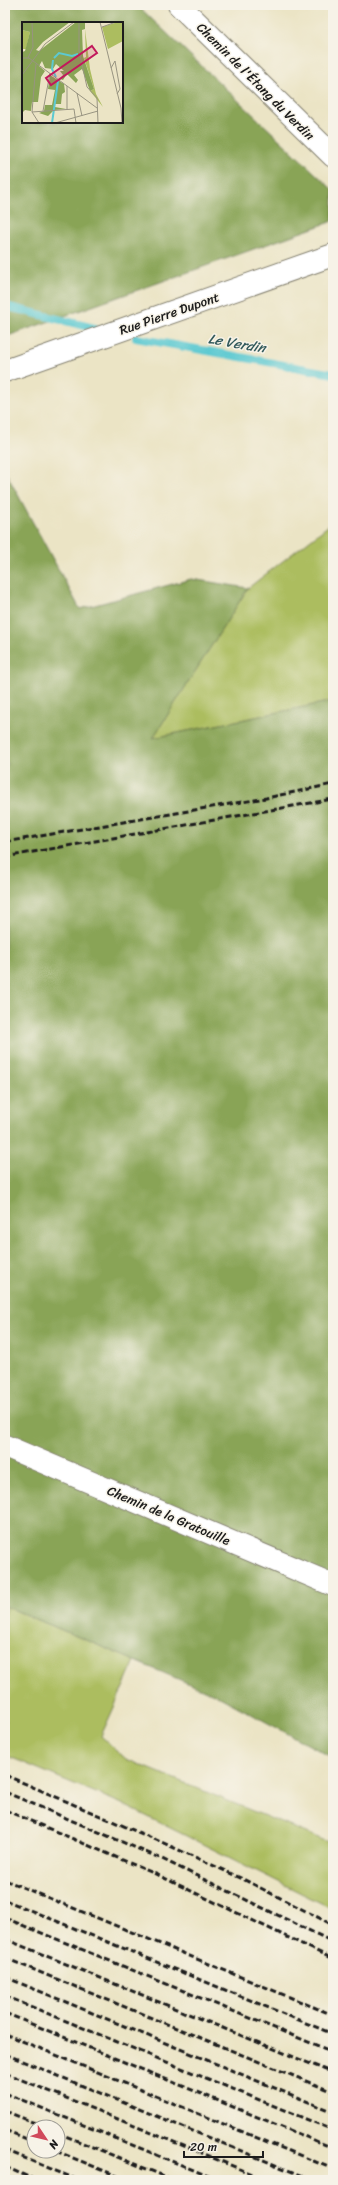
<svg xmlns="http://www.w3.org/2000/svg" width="338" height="2185" font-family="Sriracha,sans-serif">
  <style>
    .green { fill: #acbd5f; stroke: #646c3e }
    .forest { fill: #89a456; stroke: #526039; fill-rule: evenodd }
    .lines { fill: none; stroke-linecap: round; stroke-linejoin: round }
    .stream { stroke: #5cc9d1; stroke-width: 8 }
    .minor-casing { stroke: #848070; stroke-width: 24 }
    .minor { stroke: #fff; stroke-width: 22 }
    .rail { stroke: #1c1c1c; stroke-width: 3; stroke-dasharray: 6 3; stroke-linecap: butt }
    .labels { text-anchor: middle; stroke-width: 3; stroke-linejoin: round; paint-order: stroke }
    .street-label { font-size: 13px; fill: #1c1c1c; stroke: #f7f3e8 }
    .water-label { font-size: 14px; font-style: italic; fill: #32595b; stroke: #f7f3e8 }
    .inset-river { fill: none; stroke: #5cc9d1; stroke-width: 2 }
    .inset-road { fill: none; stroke: #989481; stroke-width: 1 }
    .view { fill: #c2185b; fill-opacity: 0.15; stroke: #c2185b; stroke-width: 2 }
    .inset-edge { fill: none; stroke: #1c1c1c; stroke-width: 2 }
  </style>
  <rect width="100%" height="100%" fill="#f7f3e8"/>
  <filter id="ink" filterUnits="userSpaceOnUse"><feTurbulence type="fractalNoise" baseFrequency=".025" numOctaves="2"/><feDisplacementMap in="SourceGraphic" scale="8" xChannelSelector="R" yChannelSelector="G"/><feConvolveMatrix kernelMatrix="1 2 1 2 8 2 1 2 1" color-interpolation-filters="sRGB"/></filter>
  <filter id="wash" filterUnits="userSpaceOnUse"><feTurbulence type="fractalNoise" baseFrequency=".012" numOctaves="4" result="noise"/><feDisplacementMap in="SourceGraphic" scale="16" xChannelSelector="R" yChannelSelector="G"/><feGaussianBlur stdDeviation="0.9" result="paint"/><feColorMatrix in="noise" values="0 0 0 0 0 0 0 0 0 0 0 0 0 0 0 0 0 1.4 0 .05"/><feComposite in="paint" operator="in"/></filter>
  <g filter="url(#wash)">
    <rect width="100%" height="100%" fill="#ebe4c5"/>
    <g class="green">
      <path d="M 333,522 L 333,701 L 153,738 L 248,588 Z"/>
      <path d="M 5,1606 L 135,1661 L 101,1736 L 126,1759 L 333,1844 L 333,1909 L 120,1803 L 5,1755 Z"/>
    </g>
    <g class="forest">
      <path d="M 5,5 L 137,5 L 333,190 L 333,221 L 5,337 ZM 23,23 L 122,23 L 122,122 L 23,122 Z"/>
      <path d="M 5,471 L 80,609 L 191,579 L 248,588 L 153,738 L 333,701 L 333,1758 L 216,1695 L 5,1606 L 5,766 L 8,765 L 5,758 Z"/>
    </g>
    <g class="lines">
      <g class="stream">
        <path d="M 5,306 L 94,328"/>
        <path d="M 136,338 L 333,374"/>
      </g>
    </g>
  </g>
  <g filter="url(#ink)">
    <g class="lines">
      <g class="minor-casing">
        <g id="minor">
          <path d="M 179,5 L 333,156"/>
          <path d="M 5,371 L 333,255"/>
          <path d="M 5,1446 L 333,1585"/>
        </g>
      </g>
      <use href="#minor" class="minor"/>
      <g class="rail">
        <path d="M 5,842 L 266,798 L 333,784"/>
        <path d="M 5,857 L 333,799"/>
        <path d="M 5,1775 L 168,1845 L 243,1879 L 333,1925"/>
        <path d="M 5,1792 L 162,1859 L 333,1942"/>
        <path d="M 5,1810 L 158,1875 L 333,1959"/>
        <path d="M 5,1880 L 333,2015"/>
        <path d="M 5,1900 L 333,2034"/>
        <path d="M 5,1918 L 333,2052"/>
        <path d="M 5,1939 L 333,2073"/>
        <path d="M 5,1958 L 333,2092"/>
        <path d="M 5,1977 L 333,2112"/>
        <path d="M 5,1996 L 333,2130"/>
        <path d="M 5,2013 L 333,2148"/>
        <path d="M 5,2034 L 333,2169"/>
        <path d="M 5,2054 L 312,2180"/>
        <path d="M 5,2073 L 267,2180"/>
        <path d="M 5,2093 L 218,2180"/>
        <path d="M 5,2111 L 45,2127"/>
        <path d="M 5,2130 L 34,2142"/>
        <path d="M 58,2133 L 174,2180"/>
        <path d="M 5,2150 L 78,2180"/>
        <path d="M 56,2151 L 127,2180"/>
        <path d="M 5,2167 L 36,2180"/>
      </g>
    </g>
  </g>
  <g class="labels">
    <g class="street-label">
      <text transform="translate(256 81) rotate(45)" y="5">Chemin de l'Étang du Verdin</text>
      <text transform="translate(169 313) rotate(-19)" y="5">Rue Pierre Dupont</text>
      <text transform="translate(169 1515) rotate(23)" y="5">Chemin de la Gratouille</text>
    </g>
    <g class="water-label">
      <text transform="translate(237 343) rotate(10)" y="5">Le Verdin</text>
    </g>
  </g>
  <g transform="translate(22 22)">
    <rect width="101" height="101" fill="#ebe4c5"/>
    <path d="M 96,0 L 101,0 L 101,19 L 86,27 L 80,5 ZM 63,7 L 68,47 L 74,72 L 81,85 L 68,69 L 72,67 L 62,36 L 64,35 ZM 0,8 L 8,10 L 4,27 L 0,27 Z" fill="#acbd5f"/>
    <path d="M 0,0 L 48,0 L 21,20 L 14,28 L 17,29 L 54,0 L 63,0 L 63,7 L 60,8 L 61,34 L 72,67 L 68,69 L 60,47 L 52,53 L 56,58 L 54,61 L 45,52 L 41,58 L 38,57 L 41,53 L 38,49 L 42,49 L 34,42 L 31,47 L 23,46 L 20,39 L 17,44 L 23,49 L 19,55 L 16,80 L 10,80 L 9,89 L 3,88 L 0,91 L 0,30 L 3,29 L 8,10 L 0,8 ZM 28,53 L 42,62 L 43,70 L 40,72 L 39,82 L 33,82 L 33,85 L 44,87 L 32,88 L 26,94 L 17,91 L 22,89 L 23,83 L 30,83 L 33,68 L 26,67 Z" fill="#89a456"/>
    <path class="inset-river" d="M 32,36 L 37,31 L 50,34 L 56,32M 31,38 L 30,47 L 34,55M 30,101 L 36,59"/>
    <path class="inset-road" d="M 57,0 L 57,29 L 65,65 L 75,76 L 76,101M 78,0 L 99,86 L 100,101M 80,5 L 94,0M 0,36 L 7,36 L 75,86M 6,36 L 11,25 L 10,0M 14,42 L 10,90 L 17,101M 89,46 L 93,39 L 98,67 L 95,72M 0,53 L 23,22 L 52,0M 55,71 L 60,94M 45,87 L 45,64M 21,89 L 28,51M 10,90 L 52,87 L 54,101M 33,101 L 76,89"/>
    <path class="view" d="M 70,24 L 75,31 L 29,63 L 24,56 Z"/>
    <rect width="101" height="101" class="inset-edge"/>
  </g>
  <rect width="338" height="2185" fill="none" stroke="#f7f3e8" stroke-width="20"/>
  <g transform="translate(46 2139) rotate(125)"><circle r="19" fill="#f7f3e8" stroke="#9f9d96"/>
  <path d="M0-3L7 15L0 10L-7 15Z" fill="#d1495b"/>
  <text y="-6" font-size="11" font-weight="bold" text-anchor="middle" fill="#1c1c1c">N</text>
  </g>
  <path d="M184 2151v6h79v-6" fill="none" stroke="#1c1c1c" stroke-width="2"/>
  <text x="190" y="2151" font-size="12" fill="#1c1c1c" stroke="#f7f3e8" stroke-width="3" paint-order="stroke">20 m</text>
</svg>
